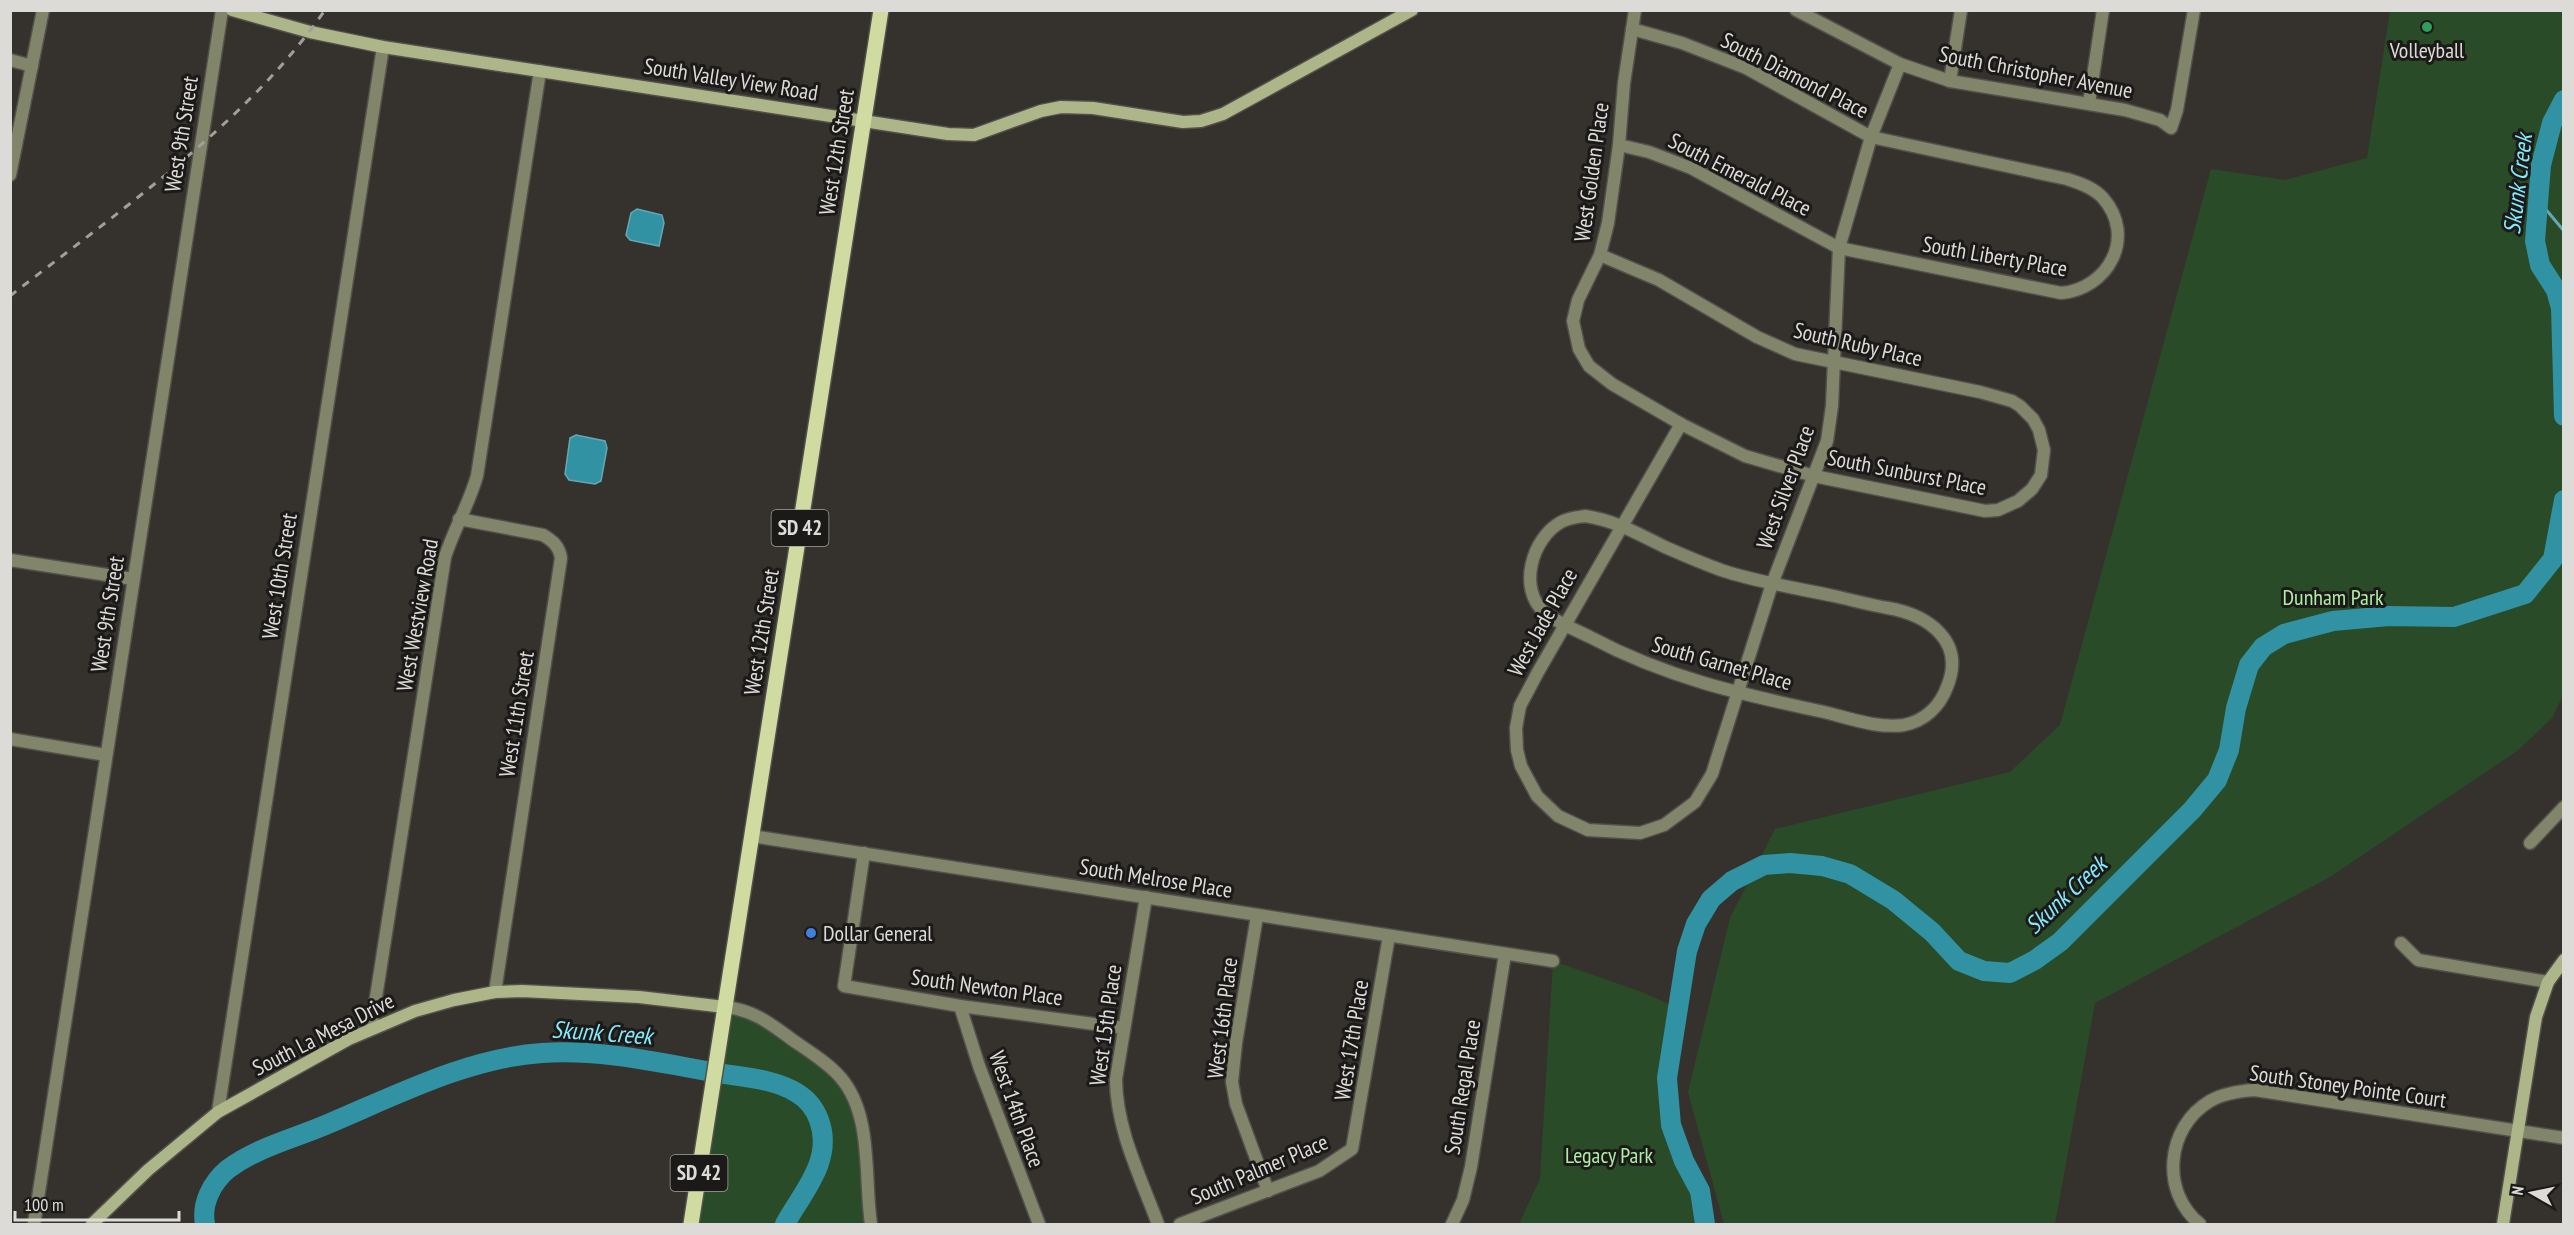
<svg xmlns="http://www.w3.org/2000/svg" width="2574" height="1235" font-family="'PT Sans Narrow',sans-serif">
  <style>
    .green { fill: #2a4b27 }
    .water { fill: #3092a2; stroke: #64a8b2; stroke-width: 1.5 }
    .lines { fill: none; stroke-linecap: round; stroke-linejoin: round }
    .stream { stroke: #64a8b2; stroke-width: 3 }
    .river { stroke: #3092a2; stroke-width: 20 }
    .street-casing { stroke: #53504c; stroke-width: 15 }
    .secondary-casing { stroke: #53504c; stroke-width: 15 }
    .primary-casing { stroke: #53504c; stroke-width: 18 }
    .street { stroke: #81866b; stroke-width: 12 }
    .secondary { stroke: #adb689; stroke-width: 12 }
    .primary { stroke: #cfdba1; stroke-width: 15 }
    .rail { stroke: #a19f9b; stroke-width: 3; stroke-dasharray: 8 8; stroke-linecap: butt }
    .leisure-dot { fill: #2e9e5b; stroke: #1b1a18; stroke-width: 2 }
    .shop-dot { fill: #3f7fe0; stroke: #1b1a18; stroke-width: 2 }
    .labels { text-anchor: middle; stroke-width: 6; stroke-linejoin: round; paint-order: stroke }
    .shield { fill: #1b1a18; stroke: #a3a19e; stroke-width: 1.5 }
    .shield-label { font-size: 21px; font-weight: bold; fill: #dddbd8 }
    .poi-label { font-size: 22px; fill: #dddbd8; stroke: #1b1a18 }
    .street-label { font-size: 22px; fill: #dddbd8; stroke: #1b1a18 }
    .park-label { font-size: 22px; fill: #abeea4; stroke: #1b1a18 }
    .water-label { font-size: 24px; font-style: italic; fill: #85e9fb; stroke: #1b1a18 }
  </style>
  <rect width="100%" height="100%" fill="#35322d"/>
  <g class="green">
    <path d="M 2390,11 L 2563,11 L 2564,693 L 2552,718 L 2517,751 L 2330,877 L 2095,1003 L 2055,1224 L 1724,1224 L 1688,1092 L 1730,918 L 1775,829 L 2010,772 L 2060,725 L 2211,169 L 2285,180 L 2367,158 Z"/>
    <path d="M 1553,961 L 1639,991 L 1676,1007 L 1667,1078 L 1671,1125 L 1684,1161 L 1700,1191 L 1705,1224 L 1519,1224 L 1540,1179 Z"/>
    <path d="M 725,1007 L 761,1017 L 832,1069 L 851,1093 L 872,1224 L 690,1224 Z"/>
  </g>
  <g class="water">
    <path d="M 637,209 L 662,215 L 664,223 L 659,246 L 630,240 L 626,235 L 631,213 Z"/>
    <path d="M 576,435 L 605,441 L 607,448 L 601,481 L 595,484 L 569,480 L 565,474 L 570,438 Z"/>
  </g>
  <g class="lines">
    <path class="stream" d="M 2538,200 L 2564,231"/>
    <g class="river">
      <path d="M 2564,100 L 2552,123 L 2541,165 L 2535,241 L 2540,265 L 2556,290 L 2561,308 L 2564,416"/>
      <path d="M 205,1224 C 201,1204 212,1182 228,1169 C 256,1148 292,1139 323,1126 C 393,1097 466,1058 542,1053 C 601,1049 660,1063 718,1073 C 743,1077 775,1079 797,1093 C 807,1099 815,1109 819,1120 C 834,1160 802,1193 785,1224"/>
      <path d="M 1705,1224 L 1700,1191 L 1684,1161 L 1671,1125 L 1667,1078 L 1687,951 L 1696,924 L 1711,899 L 1732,881 L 1764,865 L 1790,863 L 1822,866 L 1850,874 L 1893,900 L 1932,932 L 1959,961 L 1984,971 L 2010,973 L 2035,960 L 2060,942 L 2192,810 L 2217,780 L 2229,750 L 2236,708 L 2249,665 L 2263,647 L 2284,634 L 2333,621 L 2389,616 L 2454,617 L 2525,594 L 2553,559 L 2564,500"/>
    </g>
    <g class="street-casing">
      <g id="street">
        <path d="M 1796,10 L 1900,64 L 1950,81 L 2125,110 L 2160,120 L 2171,128 L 2177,110 L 2194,10"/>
        <path d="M 10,60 L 32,66"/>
        <path d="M 1950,81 L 1961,10"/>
        <path d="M 2089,103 L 2103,10"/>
        <path d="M 1619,145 L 1649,152 L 1691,168 L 1839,248 L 2061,293 C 2108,289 2137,237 2103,198 C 2094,188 2080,183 2067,179 L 1871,137 L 1746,68 L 1682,43 L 1632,29"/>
        <path d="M 10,175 L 43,10"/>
        <path d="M 1600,255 L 1659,280 L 1757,337 L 1795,354 L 1980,392 L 2012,401 L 2020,406 L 2033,419 L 2039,430 L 2044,450 L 2041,475 L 2032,489 L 2018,501 L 1998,510 L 1985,511 L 1814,476 L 1745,456 L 1681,424 L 1612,384 L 1589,366 L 1579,349 L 1573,321 L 1578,300 L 1600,255 L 1608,223 L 1619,145 L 1624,83 L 1635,10"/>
        <path d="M 1681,424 L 1538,672 L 1520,706 L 1516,728 L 1517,750 L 1521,766 L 1537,796 L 1558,816 L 1588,830 L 1640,833 L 1664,825 L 1695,802 L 1712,774 L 1772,584 L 1827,441 L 1832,406 L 1839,248 L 1871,137 L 1900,64"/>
        <path d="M 1585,516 C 1617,521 1636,533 1665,547 C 1683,555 1702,563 1721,570 C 1757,582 1796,588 1834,596 C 1852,600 1870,605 1888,608 C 1928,615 1966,641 1947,687 C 1940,706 1925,721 1904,725 C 1878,729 1849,718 1824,712 C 1740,694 1667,678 1590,637 C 1576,630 1558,623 1545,613 C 1517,589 1532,538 1561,522 C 1568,518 1577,517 1585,516 Z"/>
        <path d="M 459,519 L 543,535 C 553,541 559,546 561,558 L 495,992"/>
        <path d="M 10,560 L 133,579"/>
        <path d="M 10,739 L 106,755"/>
        <path d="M 752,836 L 1553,961"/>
        <path d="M 2530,843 L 2564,807"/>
        <path d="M 864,853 L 844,986 L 960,1006 L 1124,1028"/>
        <path d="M 1146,897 L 1116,1079 C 1116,1129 1141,1178 1158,1224"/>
        <path d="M 1257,916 L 1236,1043 L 1232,1082 L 1236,1104 L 1268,1191"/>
        <path d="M 2401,943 L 2418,960 L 2548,982"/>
        <path d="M 960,1006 L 979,1066 L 1039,1224"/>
        <path d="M 725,1007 C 754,1010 771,1024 794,1041 C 810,1052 828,1063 841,1078 C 873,1116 864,1178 871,1224"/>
        <path d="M 371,1029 L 445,557 C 454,529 469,504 477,476 L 540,71"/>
        <path d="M 218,1112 L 383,47"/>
        <path d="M 34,1224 L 222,10"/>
        <path d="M 1180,1224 L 1319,1171 L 1352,1149 L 1389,936"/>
        <path d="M 1452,1224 L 1463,1200 L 1471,1167 L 1505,954"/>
        <path d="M 2200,1224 C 2160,1192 2166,1127 2210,1101 C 2224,1093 2239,1091 2255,1090 L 2564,1138"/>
      </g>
    </g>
    <g class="secondary-casing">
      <g id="secondary">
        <path d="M 232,10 L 310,32 L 383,47 L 948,134 L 974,135 L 1041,111 L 1061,107 L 1093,108 L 1183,122 L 1201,121 L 1223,114 L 1412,10"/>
        <path d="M 92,1224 L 148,1170 L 218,1112 L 349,1039 L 415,1011 L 454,1000 L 495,992 L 522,991 L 639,997 L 725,1007"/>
        <path d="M 2503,1224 L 2536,1017 L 2548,982 L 2564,960"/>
      </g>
    </g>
    <g class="primary-casing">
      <path id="primary" d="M 691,1224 L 881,10"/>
    </g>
    <use href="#street" class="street"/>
    <use href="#secondary" class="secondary"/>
    <use href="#primary" class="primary"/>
    <path class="rail" d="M 10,296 C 118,212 247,123 325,10"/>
  </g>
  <circle class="leisure-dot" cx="2427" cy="27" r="6"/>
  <circle class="shop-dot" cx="811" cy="933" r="6"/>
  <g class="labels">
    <g class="shield">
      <rect x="771.5" y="510" width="57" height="36" rx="4.5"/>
      <rect x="670.5" y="1155" width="57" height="36" rx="4.5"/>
    </g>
    <g class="shield-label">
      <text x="800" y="535">SD 42</text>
      <text x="699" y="1180">SD 42</text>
    </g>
    <g class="poi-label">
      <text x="2427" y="58">Volleyball</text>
      <text x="823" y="941" text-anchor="start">Dollar General</text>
    </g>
    <g class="street-label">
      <text transform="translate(2036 72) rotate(11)" y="8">South Christopher Avenue</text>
      <text transform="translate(1795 75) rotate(27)" y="8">South Diamond Place</text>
      <text transform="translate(731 79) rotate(9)" y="8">South Valley View Road</text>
      <text transform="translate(181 134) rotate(-81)" y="8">West 9th Street</text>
      <text transform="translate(836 152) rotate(-81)" y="8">West 12th Street</text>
      <text transform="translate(1591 172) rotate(-82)" y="8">West Golden Place</text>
      <text transform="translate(1740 174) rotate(27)" y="8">South Emerald Place</text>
      <text transform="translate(1995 256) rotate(10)" y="8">South Liberty Place</text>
      <text transform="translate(1858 344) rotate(13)" y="8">South Ruby Place</text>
      <text transform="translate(1907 472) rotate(11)" y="8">South Sunburst Place</text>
      <text transform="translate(1785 487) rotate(-70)" y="8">West Silver Place</text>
      <text transform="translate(279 576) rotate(-81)" y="8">West 10th Street</text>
      <text transform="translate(107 614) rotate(-81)" y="8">West 9th Street</text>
      <text transform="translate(417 615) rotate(-80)" y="8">West Westview Road</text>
      <text transform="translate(1542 622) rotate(-61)" y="8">West Jade Place</text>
      <text transform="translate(761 632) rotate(-81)" y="8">West 12th Street</text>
      <text transform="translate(1722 663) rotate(16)" y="8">South Garnet Place</text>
      <text transform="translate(516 714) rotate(-81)" y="8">West 11th Street</text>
      <text transform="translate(1156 878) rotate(9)" y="8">South Melrose Place</text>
      <text transform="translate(987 987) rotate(8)" y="8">South Newton Place</text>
      <text transform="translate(1222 1018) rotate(-83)" y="8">West 16th Place</text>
      <text transform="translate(1105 1025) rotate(-82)" y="8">West 15th Place</text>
      <text transform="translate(323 1034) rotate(-27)" y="8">South La Mesa Drive</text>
      <text transform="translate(1351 1040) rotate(-81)" y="8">West 17th Place</text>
      <text transform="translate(2348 1086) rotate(8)" y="8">South Stoney Pointe Court</text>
      <text transform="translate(1462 1087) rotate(-81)" y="8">South Regal Place</text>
      <text transform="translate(1017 1109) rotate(70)" y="8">West 14th Place</text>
      <text transform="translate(1259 1169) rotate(-23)" y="8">South Palmer Place</text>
    </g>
    <g class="park-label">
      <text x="2333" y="605">Dunham Park</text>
      <text x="1609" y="1163">Legacy Park</text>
    </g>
    <g class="water-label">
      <text transform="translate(2518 184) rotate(-83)" y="8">Skunk Creek</text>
      <text transform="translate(2066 895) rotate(-43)" y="8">Skunk Creek</text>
      <text transform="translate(602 1033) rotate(4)" y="8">Skunk Creek</text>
    </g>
  </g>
  <rect width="2574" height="1235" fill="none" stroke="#dddbd8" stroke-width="24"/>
  <g transform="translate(2532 1193) rotate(279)" stroke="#1b1a18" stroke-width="4.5" paint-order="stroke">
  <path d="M0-4.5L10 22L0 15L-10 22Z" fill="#dddbd8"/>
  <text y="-9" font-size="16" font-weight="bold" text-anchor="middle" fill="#dddbd8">N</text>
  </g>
  <path d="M15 1211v9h164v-9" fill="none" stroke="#dddbd8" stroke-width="3"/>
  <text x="24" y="1211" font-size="18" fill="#dddbd8" stroke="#1b1a18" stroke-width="4.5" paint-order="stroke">100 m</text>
</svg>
